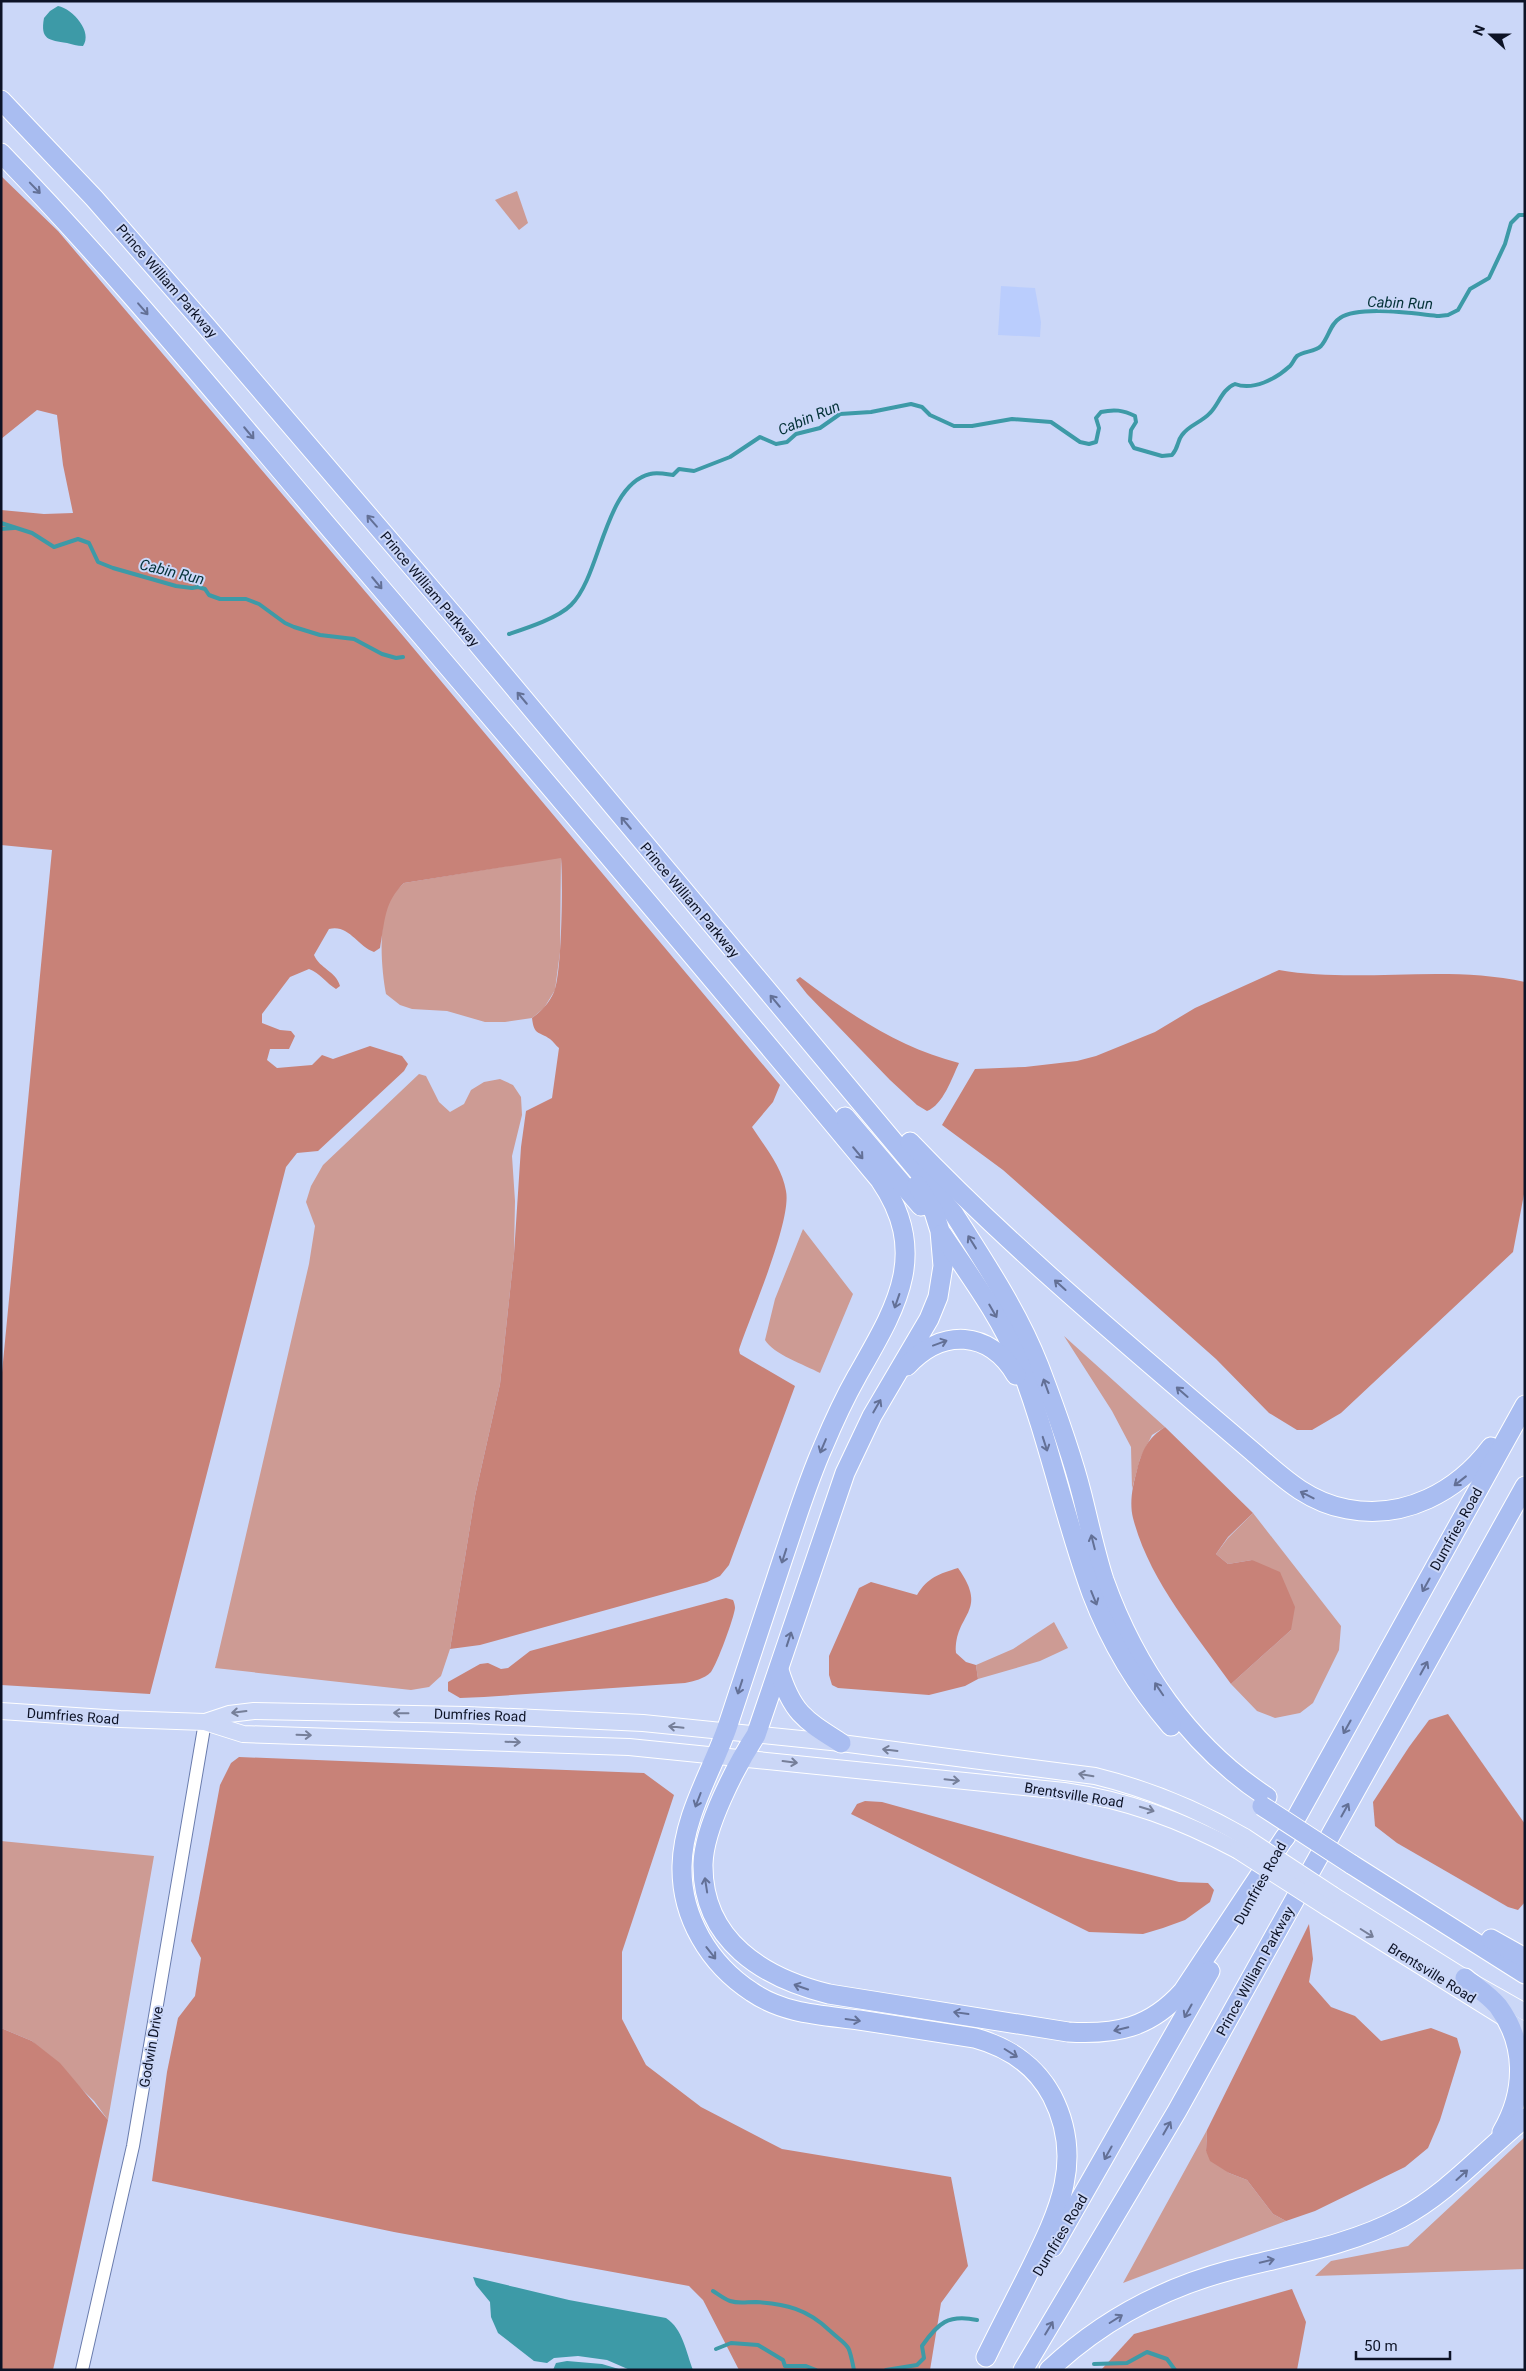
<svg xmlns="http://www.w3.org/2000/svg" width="1526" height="2371" font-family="Roboto,sans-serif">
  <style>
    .built { fill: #bacdfd }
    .green { fill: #cd9b94 }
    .forest { fill: #c88278 }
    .water { fill: #3d9aa7 }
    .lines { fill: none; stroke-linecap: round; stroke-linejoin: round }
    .stream { stroke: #3d9aa7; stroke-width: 4 }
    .minor-casing { stroke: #6a7cad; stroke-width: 14 }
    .major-casing { stroke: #fff; stroke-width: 18 }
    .highway-casing { stroke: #fff; stroke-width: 21 }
    .minor { stroke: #fff; stroke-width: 12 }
    .major { stroke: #cbd7f7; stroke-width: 16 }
    .highway { stroke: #a9bdf1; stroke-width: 19 }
    .major-bridge-casing { stroke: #fff; stroke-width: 18; stroke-linecap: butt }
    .highway-bridge-casing { stroke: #fff; stroke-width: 21; stroke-linecap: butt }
    .major-bridge { stroke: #cbd7f7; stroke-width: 16 }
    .highway-bridge { stroke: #a9bdf1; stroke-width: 19 }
    .oneway { stroke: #637096 }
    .oneway2 { stroke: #767f99 }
    .labels { text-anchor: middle; stroke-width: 4; stroke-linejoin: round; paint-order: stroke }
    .street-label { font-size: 14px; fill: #0d1326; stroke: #cbd7f8 }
    .water-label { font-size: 15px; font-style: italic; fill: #043238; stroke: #cbd7f8 }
  </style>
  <rect width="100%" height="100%" fill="#cbd7f8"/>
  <path class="built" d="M 1001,286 L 1035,288 L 1041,322 L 1040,337 L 998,335 Z"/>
  <g class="green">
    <path d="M 517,191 L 528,223 L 519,230 L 495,200 Z"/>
    <path d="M 561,857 L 560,952 L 555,990 L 544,1008 L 532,1018 L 505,1022 L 485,1022 L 447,1011 L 412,1009 L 400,1005 L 386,994 C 381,968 377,916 393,894 C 396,890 401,886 404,883 Z"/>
    <path d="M 419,1074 L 426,1076 L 439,1102 L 450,1112 L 464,1104 L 471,1090 L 484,1082 L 500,1079 L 513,1085 L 521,1097 L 522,1115 L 512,1156 L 515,1201 L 514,1254 L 500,1384 L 475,1496 L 450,1649 L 441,1676 L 429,1687 L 411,1690 L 215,1668 L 309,1264 L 315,1226 L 306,1202 L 311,1186 L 323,1165 Z"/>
    <path d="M 803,1229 L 853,1294 L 820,1373 C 805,1365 773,1354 765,1340 L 775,1299 Z"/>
    <path d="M 1064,1336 L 1165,1427 L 1152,1435 L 1140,1459 L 1132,1489 L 1131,1447 L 1112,1411 Z"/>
    <path d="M 1253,1513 L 1341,1626 L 1339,1650 L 1313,1703 L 1300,1713 L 1275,1718 L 1257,1711 L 1231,1684 L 1291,1630 L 1252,1560 L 1228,1564 L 1216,1554 L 1228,1538 Z"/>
    <path d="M 1054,1622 L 1068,1648 L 1040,1661 L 978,1679 L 976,1665 L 1013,1649 Z"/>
    <path d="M 1,1841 L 154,1856 L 108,2120 L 94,2101 L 32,2041 L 1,2028 Z"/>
    <path d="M 1207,2130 L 1206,2151 L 1229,2173 L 1247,2180 L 1273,2214 L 1286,2221 L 1123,2283 Z"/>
    <path d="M 1525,2137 L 1525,2269 L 1315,2276 L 1331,2261 L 1408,2246 Z"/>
  </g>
  <g class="forest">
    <path d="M 1,176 L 58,231 L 404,637 L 780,1085 L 773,1102 L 752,1127 C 765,1147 782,1167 786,1191 C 792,1221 750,1316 739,1350 L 740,1354 L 795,1386 L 729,1565 L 720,1576 L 707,1582 L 480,1645 L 450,1649 L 475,1496 L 500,1384 L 514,1254 L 521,1147 L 526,1111 L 552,1098 L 559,1048 C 556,1046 553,1041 550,1039 C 539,1031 534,1036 532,1018 C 542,1011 549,1003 554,992 C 562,974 563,879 561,858 L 404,883 C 384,902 385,921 380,948 L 374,952 C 357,946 349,924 329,929 L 314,955 C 320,969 336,971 340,986 L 336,989 C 326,983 320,973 309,969 L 290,977 L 262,1014 L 262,1023 L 280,1030 L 291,1031 L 295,1036 L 289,1049 L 270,1049 L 267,1060 L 277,1068 L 312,1065 L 322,1055 L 333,1059 L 370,1046 L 402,1056 L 408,1064 L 404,1071 L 318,1151 L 297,1153 L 286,1167 L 150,1694 L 1,1685 L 1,1383 L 52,850 L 1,845 L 1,510 L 44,514 L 73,513 L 63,465 L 57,415 L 37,410 L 1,439 Z"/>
    <path d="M 1279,970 C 1360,984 1444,964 1525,982 L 1525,1189 L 1513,1252 L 1341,1413 L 1312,1430 L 1297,1430 L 1269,1413 L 1216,1359 L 1003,1170 L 942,1125 L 975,1069 L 1025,1067 L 1077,1061 L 1096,1056 L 1155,1032 L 1195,1008 Z"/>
    <path d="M 800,977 C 849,1014 900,1048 959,1063 C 952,1078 943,1105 927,1111 L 917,1105 L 890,1080 L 807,994 L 796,980 Z"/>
    <path d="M 1165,1427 L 1253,1513 L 1228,1537 L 1216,1554 L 1228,1564 L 1252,1560 L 1280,1572 L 1295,1607 L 1291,1630 L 1231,1684 C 1195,1633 1149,1580 1133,1518 C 1129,1502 1133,1485 1137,1470 C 1142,1450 1148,1438 1165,1427 Z"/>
    <path d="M 958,1568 C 990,1613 954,1613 956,1653 L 966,1662 L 976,1665 L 978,1679 L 965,1686 L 929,1695 L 838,1688 L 832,1685 L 829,1675 L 829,1656 L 859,1588 L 871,1582 L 917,1595 C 928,1577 939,1574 958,1568 Z"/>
    <path d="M 726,1598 L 733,1600 C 734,1602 735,1606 735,1608 C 734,1618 717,1664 711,1672 C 704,1679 694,1681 685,1683 L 484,1697 L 460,1698 L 448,1691 L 448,1682 L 480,1664 L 488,1663 L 501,1669 L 508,1668 L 530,1651 Z"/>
    <path d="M 1448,1714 L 1525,1824 L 1525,1902 L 1518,1910 L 1508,1907 L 1397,1843 L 1375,1826 L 1373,1802 L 1409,1747 L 1429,1720 Z"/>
    <path d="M 239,1757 L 644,1773 L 674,1795 L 622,1952 L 622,2019 L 646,2065 L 701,2107 L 782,2149 L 951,2177 L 968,2266 L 941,2303 L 930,2370 L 739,2370 L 703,2300 L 689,2286 L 394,2232 L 152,2181 L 167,2072 L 178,2018 L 195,1996 L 201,1958 L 191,1941 L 220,1785 L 231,1763 Z"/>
    <path d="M 865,1801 L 882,1802 L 1084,1858 L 1179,1882 L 1208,1883 L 1214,1890 L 1210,1902 L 1185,1920 L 1163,1928 L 1143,1934 L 1089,1932 L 851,1814 L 857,1804 Z"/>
    <path d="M 1309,1924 L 1313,1959 L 1309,1982 L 1331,2007 L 1355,2016 L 1381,2041 L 1431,2028 L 1457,2038 L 1461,2052 L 1440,2120 L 1428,2148 L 1405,2167 L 1315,2211 L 1286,2221 L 1273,2214 L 1247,2180 L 1229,2173 L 1210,2161 L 1206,2151 L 1207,2130 Z"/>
    <path d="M 1,2028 L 32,2041 L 60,2063 L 108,2120 L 53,2370 L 1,2370 Z"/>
    <path d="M 1292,2289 L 1306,2322 L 1297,2370 L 1101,2370 L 1134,2334 Z"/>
  </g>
  <g class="water">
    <path d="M 58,6 C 73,9 93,32 83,46 C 77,46 72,44 67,43 C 49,40 40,40 44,18 L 50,11 Z"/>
    <path d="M 473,2277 L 569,2300 L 666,2318 C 683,2329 686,2352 693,2370 L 630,2370 L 607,2360 L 578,2356 L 554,2358 L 547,2363 L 534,2361 L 498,2333 L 491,2317 L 490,2302 L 476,2285 Z"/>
    <path d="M 567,2361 L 602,2364 L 622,2370 L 553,2370 L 556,2363 Z"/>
  </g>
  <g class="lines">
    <g class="stream">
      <path d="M 1,523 L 32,533 L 54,547 L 78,539 L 89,543 L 98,562 L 113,568 L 176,586 L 192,588 L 198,587 L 205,589 L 209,595 L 220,599 L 246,599 L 259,604 L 285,623 L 294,627 L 320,635 L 354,639 L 382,654 L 396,658 L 403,657"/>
      <path d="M 1,529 L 14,528"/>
      <path d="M 509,634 C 527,628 558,618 571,605 C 601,576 604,485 650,474 C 657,472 666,474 673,475 L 679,469 L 694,471 L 730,457 L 760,437 L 776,444 L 787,442 L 796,434 L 820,428 L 840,414 L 871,412 L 911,404 L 922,407 L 930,415 L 954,426 L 972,426 L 1012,419 L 1051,422 L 1080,442 L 1089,444 L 1096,442 L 1099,428 L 1096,418 L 1101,412 C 1114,409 1123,410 1135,416 L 1136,422 L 1131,430 L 1130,441 L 1134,448 L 1162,456 L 1172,455 C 1179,447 1177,441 1182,435 C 1189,425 1202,422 1210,413 C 1219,404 1222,389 1235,384 C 1253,391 1276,379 1290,366 C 1293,363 1294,359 1297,356 C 1304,351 1315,352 1321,346 C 1329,337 1330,324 1340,318 C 1360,305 1416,314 1439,316 L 1448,315 L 1458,310 L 1470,289 L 1489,278 L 1505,244 L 1511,223 L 1519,215 L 1525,215"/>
      <path d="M 713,2291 C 718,2294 724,2299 730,2301 C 739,2304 746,2302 756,2302 C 786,2304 807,2309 829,2330 C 850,2349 848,2341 854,2370"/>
      <path d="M 716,2349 L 731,2343 L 758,2345 L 783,2360 L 785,2366 L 806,2366 L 816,2370"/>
      <path d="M 1094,2364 L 1127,2363 L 1147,2352 L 1167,2359 L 1175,2370"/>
      <path d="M 886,2370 L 917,2365 L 924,2358 L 922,2346 C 938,2323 948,2314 977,2320"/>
    </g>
    <g class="minor-casing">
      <path id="minor" d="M 82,2370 L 133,2146 L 205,1722"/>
    </g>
    <g class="major-casing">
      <g id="major">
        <path d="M 1,1711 L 120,1719 L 205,1722 L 243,1734 L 629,1747 L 1064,1791 C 1127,1800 1181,1820 1237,1850"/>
        <path d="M 205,1722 L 229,1714 L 254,1711 L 467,1715 L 643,1723 L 841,1743 L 1095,1776 C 1148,1789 1197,1809 1245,1837"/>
        <path d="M 1333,1895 L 1465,1978 L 1525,2012"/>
        <path d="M 1326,1907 L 1525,2031"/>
      </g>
    </g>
    <g class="highway-casing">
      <g id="highway">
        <path d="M 1,100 L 94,198 L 206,326 L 467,631 L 954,1214 C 985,1263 1018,1312 1039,1366 C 1055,1408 1071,1451 1082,1495 C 1089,1523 1095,1552 1104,1580 C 1135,1667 1189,1746 1267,1797"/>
        <path d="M 1,153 C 124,280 235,418 350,552 C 528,760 705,969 880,1180 C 931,1254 895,1309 857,1376 C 844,1399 833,1423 823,1447 C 807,1483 796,1520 783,1558 C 764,1614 746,1671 727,1728 C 711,1773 683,1817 682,1866 C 681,1917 709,1964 752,1992 C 784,2014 822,2015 859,2020 C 898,2026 937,2032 975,2038 C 1008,2047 1036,2066 1052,2096 C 1085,2160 1058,2213 1029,2272 C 1015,2300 1000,2328 986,2357"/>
        <path d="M 845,1117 L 921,1206"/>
        <path d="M 910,1142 C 998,1234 1095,1317 1191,1399 C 1211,1416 1232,1434 1252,1451 C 1281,1476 1307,1502 1347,1509 C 1404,1520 1457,1492 1491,1447"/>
        <path d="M 917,1185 L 934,1212 L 940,1231 L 943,1266 L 938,1297 L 929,1319 L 872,1416 L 845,1473 L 756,1735 C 736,1766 704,1827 703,1864 C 702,1941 764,1978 829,1994 L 1068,2032 C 1116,2035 1150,2028 1183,1991 L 1285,1837"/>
        <path d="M 942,1234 C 969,1275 999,1314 1018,1360 C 1048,1436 1064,1517 1092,1594 C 1110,1641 1138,1688 1171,1726"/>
        <path d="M 907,1366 C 942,1328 989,1330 1016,1375"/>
        <path d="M 779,1670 C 792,1713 805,1720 841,1743"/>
        <path d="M 1285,1838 L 1525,1405"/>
        <path d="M 1351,1864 L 1525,1974"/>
        <path d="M 1491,1939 L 1525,1958"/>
        <path d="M 1465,1978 C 1476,1987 1489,1995 1498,2006 C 1526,2044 1526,2091 1502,2132"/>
        <path d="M 1053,2247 L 1210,1971"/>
        <path d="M 1023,2370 L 1177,2111 L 1525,1486"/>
        <path d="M 1049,2370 C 1100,2322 1163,2288 1231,2270 C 1288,2255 1348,2246 1401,2218 C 1448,2193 1484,2151 1525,2118"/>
      </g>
    </g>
    <use href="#minor" class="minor"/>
    <use href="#major" class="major"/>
    <use href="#highway" class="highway"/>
    <g class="major-bridge-casing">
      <g id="major-bridge">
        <path d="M 1245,1837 L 1333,1895"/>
        <path d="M 1237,1850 L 1326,1907"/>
      </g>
    </g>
    <g class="highway-bridge-casing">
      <path id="highway-bridge" d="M 1262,1806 L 1351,1864"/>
    </g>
    <use href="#major-bridge" class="major-bridge"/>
    <use href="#highway-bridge" class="highway-bridge"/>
  </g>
  <defs><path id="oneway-shaft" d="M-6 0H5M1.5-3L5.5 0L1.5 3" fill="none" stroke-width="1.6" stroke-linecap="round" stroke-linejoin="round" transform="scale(1.25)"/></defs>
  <g class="oneway">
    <use href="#oneway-shaft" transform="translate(35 188) rotate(46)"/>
    <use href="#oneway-shaft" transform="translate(143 309) rotate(49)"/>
    <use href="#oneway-shaft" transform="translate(249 433) rotate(50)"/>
    <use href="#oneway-shaft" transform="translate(372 521) rotate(-131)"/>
    <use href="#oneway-shaft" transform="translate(377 583) rotate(50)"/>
    <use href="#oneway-shaft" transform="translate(522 698) rotate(-130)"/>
    <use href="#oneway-shaft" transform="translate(626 823) rotate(-130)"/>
    <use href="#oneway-shaft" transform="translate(775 1001) rotate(-130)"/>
    <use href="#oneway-shaft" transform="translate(858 1153) rotate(50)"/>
    <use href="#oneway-shaft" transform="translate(972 1242) rotate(-122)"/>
    <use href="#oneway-shaft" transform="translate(1060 1285) rotate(-138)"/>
    <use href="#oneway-shaft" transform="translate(897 1301) rotate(109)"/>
    <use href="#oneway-shaft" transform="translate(993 1311) rotate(60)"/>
    <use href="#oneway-shaft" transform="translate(940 1343) rotate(-20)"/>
    <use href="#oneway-shaft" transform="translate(1046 1386) rotate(-110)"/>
    <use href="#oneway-shaft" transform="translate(1182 1392) rotate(-139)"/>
    <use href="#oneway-shaft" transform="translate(877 1406) rotate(-60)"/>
    <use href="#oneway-shaft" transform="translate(1045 1444) rotate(72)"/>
    <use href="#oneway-shaft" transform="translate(823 1446) rotate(113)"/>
    <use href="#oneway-shaft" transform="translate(1460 1481) rotate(142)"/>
    <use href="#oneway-shaft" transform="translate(1307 1495) rotate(-153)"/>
    <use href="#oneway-shaft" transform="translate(1093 1542) rotate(-104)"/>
    <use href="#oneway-shaft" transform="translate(784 1556) rotate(108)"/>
    <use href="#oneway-shaft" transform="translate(1426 1585) rotate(119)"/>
    <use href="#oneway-shaft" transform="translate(1094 1598) rotate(68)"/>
    <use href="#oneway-shaft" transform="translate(789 1639) rotate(-72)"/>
    <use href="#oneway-shaft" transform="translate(1424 1668) rotate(-61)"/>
    <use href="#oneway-shaft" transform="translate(740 1687) rotate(108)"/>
    <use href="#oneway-shaft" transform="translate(1159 1689) rotate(-124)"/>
    <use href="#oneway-shaft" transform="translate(1347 1727) rotate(119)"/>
    <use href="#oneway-shaft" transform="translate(698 1800) rotate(111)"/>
    <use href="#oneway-shaft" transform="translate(1345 1810) rotate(-61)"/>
    <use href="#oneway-shaft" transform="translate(706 1885) rotate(-99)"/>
    <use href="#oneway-shaft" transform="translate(711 1953) rotate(52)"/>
    <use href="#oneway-shaft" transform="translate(801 1987) rotate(-161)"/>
    <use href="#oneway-shaft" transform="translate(1188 2011) rotate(119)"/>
    <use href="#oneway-shaft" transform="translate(961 2013) rotate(-172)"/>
    <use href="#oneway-shaft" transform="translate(853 2020) rotate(8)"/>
    <use href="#oneway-shaft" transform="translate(1121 2029) rotate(166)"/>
    <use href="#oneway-shaft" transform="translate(1011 2053) rotate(32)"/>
    <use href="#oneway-shaft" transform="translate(1167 2128) rotate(-60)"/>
    <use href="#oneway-shaft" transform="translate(1108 2153) rotate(119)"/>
    <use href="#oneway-shaft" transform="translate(1462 2175) rotate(-42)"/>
    <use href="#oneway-shaft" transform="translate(1267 2261) rotate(-14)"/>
    <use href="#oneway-shaft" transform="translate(1116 2319) rotate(-32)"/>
    <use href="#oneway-shaft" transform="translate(1049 2328) rotate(-59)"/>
  </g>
  <g class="oneway2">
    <use href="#oneway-shaft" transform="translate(239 1712) rotate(173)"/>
    <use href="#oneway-shaft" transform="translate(401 1713) rotate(-179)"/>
    <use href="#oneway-shaft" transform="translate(676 1727) rotate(-174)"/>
    <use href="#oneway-shaft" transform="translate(304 1735) rotate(2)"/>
    <use href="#oneway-shaft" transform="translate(513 1742) rotate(2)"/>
    <use href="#oneway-shaft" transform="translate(890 1750) rotate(-173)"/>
    <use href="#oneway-shaft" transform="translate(790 1762) rotate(7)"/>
    <use href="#oneway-shaft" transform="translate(1086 1775) rotate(-171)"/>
    <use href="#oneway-shaft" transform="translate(952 1780) rotate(6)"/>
    <use href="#oneway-shaft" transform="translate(1147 1809) rotate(17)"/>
    <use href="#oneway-shaft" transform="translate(1367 1933) rotate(32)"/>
  </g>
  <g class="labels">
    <g class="street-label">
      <text transform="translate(167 281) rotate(49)" y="5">Prince William Parkway</text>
      <text transform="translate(430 589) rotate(50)" y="5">Prince William Parkway</text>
      <text transform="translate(690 900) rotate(50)" y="5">Prince William Parkway</text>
      <text transform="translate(1456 1529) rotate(-61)" y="5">Dumfries Road</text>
      <text transform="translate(480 1715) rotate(2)" y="5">Dumfries Road</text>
      <text transform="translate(73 1716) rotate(4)" y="5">Dumfries Road</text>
      <text transform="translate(1074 1795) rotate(9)" y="5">Brentsville Road</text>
      <text transform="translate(1260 1883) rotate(-61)" y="5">Dumfries Road</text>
      <text transform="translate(1255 1971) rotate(-61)" y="5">Prince William Parkway</text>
      <text transform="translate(1432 1973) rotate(32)" y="5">Brentsville Road</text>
      <text transform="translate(151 2047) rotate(-80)" y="5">Godwin Drive</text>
      <text transform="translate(1060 2235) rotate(-59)" y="5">Dumfries Road</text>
    </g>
    <g class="water-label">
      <text transform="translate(1400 303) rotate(2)" y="5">Cabin Run</text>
      <text transform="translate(809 418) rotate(-23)" y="5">Cabin Run</text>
      <text transform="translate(172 572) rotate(14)" y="5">Cabin Run</text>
    </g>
  </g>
  <rect width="1526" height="2371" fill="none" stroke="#0d1326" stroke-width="5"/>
  <g transform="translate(1491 35) rotate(291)" stroke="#cbd7f8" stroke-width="4" paint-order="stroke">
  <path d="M0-4L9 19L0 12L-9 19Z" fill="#0d1326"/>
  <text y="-8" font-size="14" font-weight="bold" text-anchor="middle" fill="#0d1326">N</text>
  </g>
  <path d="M1356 2351v8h94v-8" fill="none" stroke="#0d1326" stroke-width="2.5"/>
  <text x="1364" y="2351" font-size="15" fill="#0d1326" stroke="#cbd7f8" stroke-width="4" paint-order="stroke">50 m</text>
</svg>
